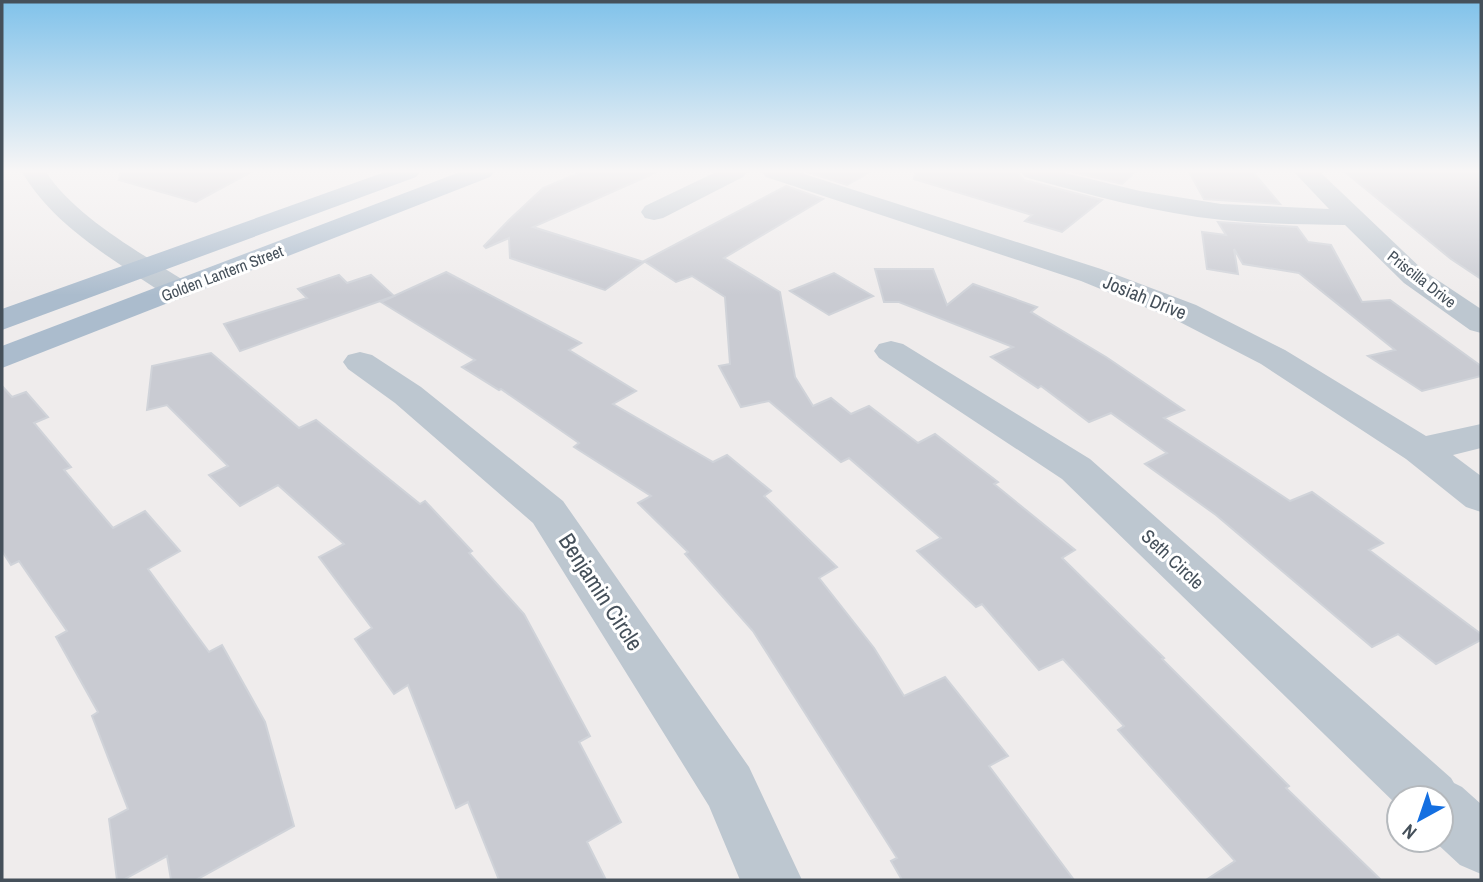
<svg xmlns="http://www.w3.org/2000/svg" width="1483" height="882" font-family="'Archivo Narrow',sans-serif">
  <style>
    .building { fill: #c9cbd2; stroke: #d0d3d9; stroke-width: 2 }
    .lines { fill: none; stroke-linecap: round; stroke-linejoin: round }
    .minor { fill: #bdc7d0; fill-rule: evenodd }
    .major { fill: #abbccd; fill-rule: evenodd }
    .labels { text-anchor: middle; stroke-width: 6; stroke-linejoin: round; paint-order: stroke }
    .far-street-label { font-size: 16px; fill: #45505a; stroke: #fff }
    .street-label { font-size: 19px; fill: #45505a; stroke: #fff }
    .near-street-label { font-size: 23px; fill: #45505a; stroke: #fff }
  </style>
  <rect width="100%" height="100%" fill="#efecec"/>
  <g class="building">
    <path d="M 120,172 L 251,172 L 196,202 L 119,180 Z"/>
    <path d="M 581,172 L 657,172 L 533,227 L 644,262 L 605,290 L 510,258 L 509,238 L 486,248 L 484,246 L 509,220 L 543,188 Z"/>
    <path d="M 813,172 L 870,172 L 847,185 L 810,173 Z"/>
    <path d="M 915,172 L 1018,172 L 1024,180 L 1102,200 L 1062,232 L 1025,221 L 1032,215 L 914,179 Z"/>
    <path d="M 1072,172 L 1135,172 L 1122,184 Z"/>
    <path d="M 1189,172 L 1253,172 L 1280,204 L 1204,199 Z"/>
    <path d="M 1345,172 L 1481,172 L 1481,279 L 1451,259 Z"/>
    <path d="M 786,186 L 823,199 L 724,258 L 780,292 L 795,377 L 813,406 L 831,398 L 851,414 L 869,406 L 918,443 L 935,434 L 998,482 L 994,484 L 1075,550 L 1062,558 L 1164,658 L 1162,659 L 1289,786 L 1286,788 L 1381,880 L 1206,880 L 1235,861 L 1118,730 L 1124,726 L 1063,659 L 1039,670 L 982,604 L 976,607 L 917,551 L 941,538 L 849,458 L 841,462 L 769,401 L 741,407 L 719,366 L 730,364 L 725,297 L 692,276 L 676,282 L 644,261 Z"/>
    <path d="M 1218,222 L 1297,227 L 1308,242 L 1331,245 L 1362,302 L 1390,300 L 1481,366 L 1481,376 L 1422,391 L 1368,356 L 1395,350 L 1299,273 L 1243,264 L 1234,249 L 1238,274 L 1207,269 L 1202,232 L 1226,235 Z"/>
    <path d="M 875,269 L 933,269 L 947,305 L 973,284 L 1037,307 L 1031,312 L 1106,357 L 1184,410 L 1164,418 L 1290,501 L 1312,492 L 1383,543 L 1369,550 L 1481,634 L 1481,640 L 1436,664 L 1398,634 L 1372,647 L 1216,515 L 1145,464 L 1167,453 L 1111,413 L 1089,422 L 1041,386 L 1038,388 L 991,357 L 1013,347 L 899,302 L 884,302 Z"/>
    <path d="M 446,272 L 581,343 L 569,350 L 636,391 L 613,404 L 713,462 L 727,455 L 771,491 L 764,496 L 837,567 L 819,578 L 874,648 L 904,696 L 945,677 L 1008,756 L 989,766 L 1074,880 L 902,880 L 891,861 L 897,858 L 753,631 L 685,554 L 688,552 L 638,503 L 651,496 L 574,447 L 579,443 L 501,389 L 499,390 L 462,367 L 475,360 L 381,302 Z"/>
    <path d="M 834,273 L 873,296 L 829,315 L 790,291 Z"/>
    <path d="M 339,275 L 347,283 L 371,275 L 394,296 L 240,351 L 224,324 L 307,298 L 298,289 Z"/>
    <path d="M 211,353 L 299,428 L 316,420 L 420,504 L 425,501 L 472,551 L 469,553 L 524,614 L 590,736 L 579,742 L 621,822 L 587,842 L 606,880 L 499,880 L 468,802 L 456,808 L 408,685 L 394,694 L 355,639 L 372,628 L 319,557 L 344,544 L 278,485 L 240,506 L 209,475 L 228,466 L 167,405 L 147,410 L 152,366 Z"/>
    <path d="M 2,386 L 12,397 L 26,392 L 48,417 L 34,423 L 71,467 L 64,470 L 113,528 L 145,511 L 180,551 L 148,569 L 209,652 L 222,645 L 265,722 L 294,826 L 196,880 L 171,880 L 167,856 L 123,880 L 117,880 L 109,819 L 128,809 L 92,716 L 98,712 L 56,637 L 67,631 L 19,561 L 11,565 L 2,551 Z"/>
  </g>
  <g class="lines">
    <g class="minor">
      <path d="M 22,172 L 46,172 C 76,218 143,254 189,284 L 193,290 L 189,296 L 178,299 L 167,296 C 116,261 54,227 22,172 Z"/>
      <path d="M 716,172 L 747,172 L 743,177 L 663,218 L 654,220 L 645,218 L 641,212 L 645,206 Z"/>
      <path d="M 762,172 L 798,172 L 1101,269 L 1196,305 L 1285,350 L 1426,436 L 1481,424 L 1481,448 L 1453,455 L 1481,476 L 1481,512 L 1466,507 L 1406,459 L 1261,364 L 1174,319 L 1081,281 L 766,177 Z"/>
      <path d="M 1021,172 L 1061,172 L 1140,191 L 1221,204 L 1329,209 L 1294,172 L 1320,172 L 1424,271 L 1481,309 L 1481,333 L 1470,330 L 1404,283 L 1345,225 C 1304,224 1263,224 1223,220 C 1155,213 1090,195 1025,177 Z"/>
      <path d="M 891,341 L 903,344 L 1090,459 L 1451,778 L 1454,783 L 1462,787 L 1481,804 L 1481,874 L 1460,865 L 1433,840 L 1441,840 L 1441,798 L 1399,798 L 1399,807 L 1062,479 L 879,358 L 874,351 L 879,344 Z"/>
      <path d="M 360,352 L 372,355 L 421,387 L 563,501 L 749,767 L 802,880 L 740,880 L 709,806 L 533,523 L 395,403 L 348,369 L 343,362 L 348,355 Z"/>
    </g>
    <g class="major">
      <path d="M 385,172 L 420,172 L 416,177 L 2,330 L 2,309 Z"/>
      <path d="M 460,172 L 494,172 L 490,177 L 2,368 L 2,346 Z"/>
    </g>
  </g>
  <linearGradient id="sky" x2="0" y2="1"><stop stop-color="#80c2ea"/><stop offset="0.58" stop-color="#f8f6f6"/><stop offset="1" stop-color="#f8f6f6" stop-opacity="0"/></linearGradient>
  <rect width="1483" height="295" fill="url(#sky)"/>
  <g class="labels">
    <g class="far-street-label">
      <text transform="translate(222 273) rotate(-21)" y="6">Golden Lantern Street</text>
      <text transform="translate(1422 279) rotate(38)" y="6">Priscilla Drive</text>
    </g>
    <g class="street-label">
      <text transform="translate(1145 297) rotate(22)" y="7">Josiah Drive</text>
      <text transform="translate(1173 559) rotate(43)" y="7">Seth Circle</text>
    </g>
    <g class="near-street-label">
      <text transform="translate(601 592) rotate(57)" y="8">Benjamin Circle</text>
    </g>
  </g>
  <rect width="1483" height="882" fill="none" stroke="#45505a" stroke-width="7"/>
  <g transform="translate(1420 819) rotate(220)"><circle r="33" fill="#ffffff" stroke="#b5b9bd" stroke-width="2"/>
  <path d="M0-5L12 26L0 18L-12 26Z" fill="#146fe1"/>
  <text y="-10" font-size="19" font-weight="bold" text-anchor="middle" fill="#45505a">N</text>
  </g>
</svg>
